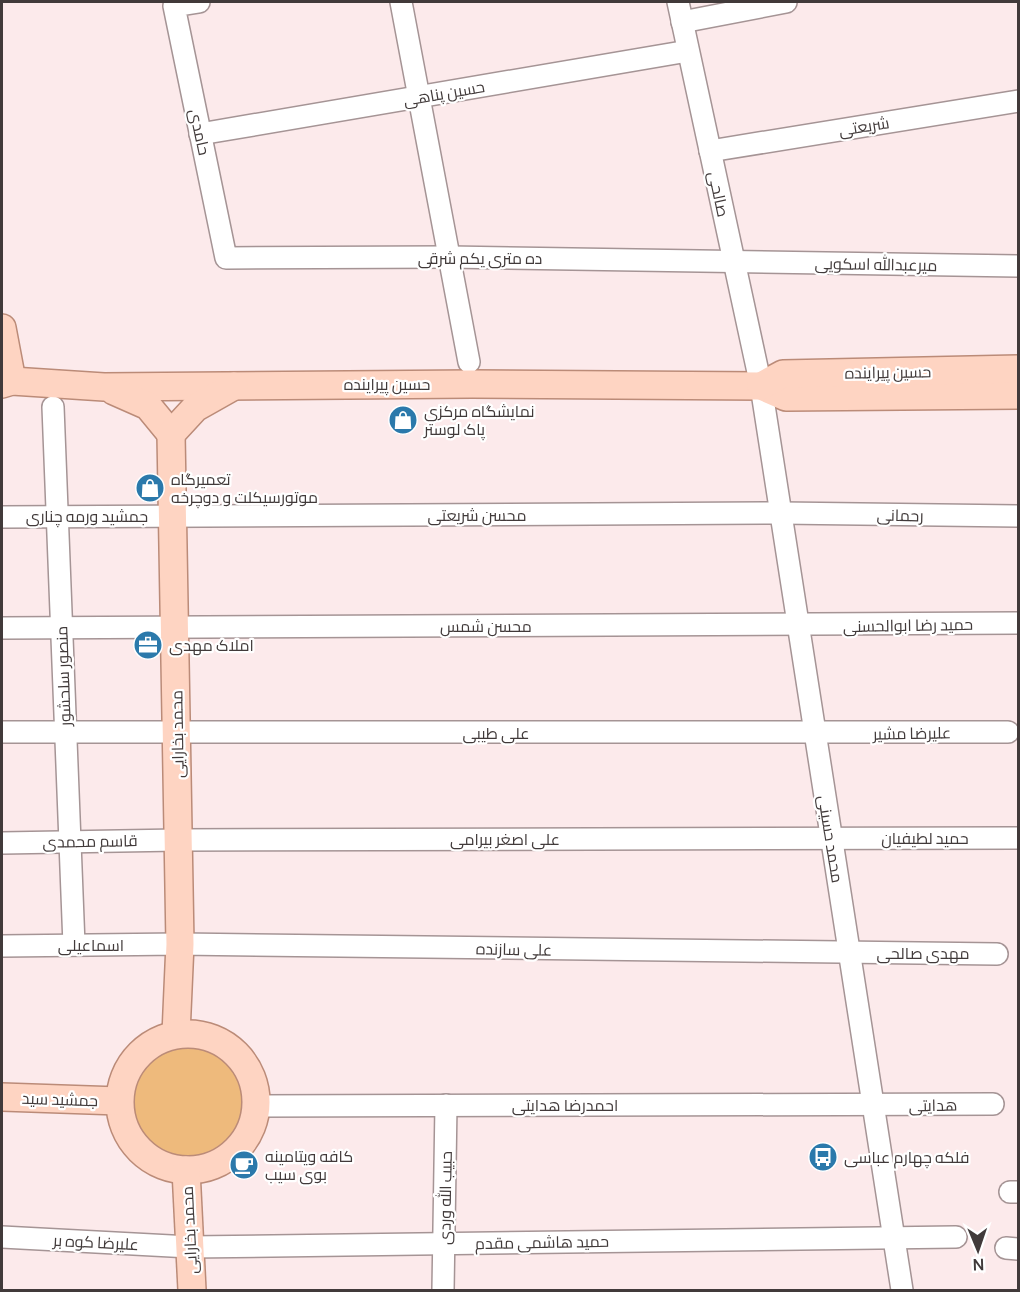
<svg xmlns="http://www.w3.org/2000/svg" width="1020" height="1292" font-family="Manrope,Cairo,sans-serif">
  <style>
    .green { fill: #eeba7c }
    .lines { fill: none; stroke-linecap: round; stroke-linejoin: round }
    .minor-casing { stroke: #a59495; stroke-width: 24 }
    .major-casing { stroke: #bb8b78; stroke-width: 30 }
    .minor { stroke: #fff; stroke-width: 21 }
    .major { stroke: #fed4c2; stroke-width: 27 }
    .labels { text-anchor: middle; stroke-width: 4.5; stroke-linejoin: round; paint-order: stroke }
    .street-label { font-size: 16px; fill: #413a3a; stroke: #fff }
    .poi-label { font-size: 16px; fill: #413a3a; stroke: #fff; text-anchor: start }
  </style>
  <rect width="100%" height="100%" fill="#fceaeb"/>
  <circle class="green" cx="186" cy="1102" r="58"/>
  <g class="lines">
    <g class="minor-casing">
      <g id="minor">
        <path d="M 199,2 L 174,6 L 226,258 L 449,257 L 1018,266"/>
        <path d="M 401,2 L 469,362"/>
        <path d="M 678,2 L 761,386 L 902,1290"/>
        <path d="M 682,22 L 786,2"/>
        <path d="M 200,134 L 688,51"/>
        <path d="M 710,151 L 1018,101"/>
        <path d="M 53,407 L 74,945"/>
        <path d="M 2,517 L 781,513 L 1018,516"/>
        <path d="M 2,628 L 1018,623"/>
        <path d="M 2,732 L 1008,732"/>
        <path d="M 2,843 L 178,840 L 1018,838"/>
        <path d="M 2,946 L 180,944 L 997,954"/>
        <path d="M 257,1106 L 993,1104"/>
        <path d="M 1010,1192 L 1018,1192"/>
        <path d="M 2,1237 L 190,1247 L 956,1237"/>
        <path d="M 1006,1248 L 1018,1249"/>
        <path d="M 443,1290 L 446,1105"/>
      </g>
    </g>
    <g class="major-casing">
      <g id="major">
        <path d="M 2,328 L 12,381"/>
        <path d="M 2,384 L 12,381 L 104,387 L 472,384 L 761,386 L 786,397 L 1018,395"/>
        <path d="M 761,386 L 783,374 L 1018,369"/>
        <path d="M 114,391 L 148,406 L 171,434"/>
        <path d="M 171,434 L 180,944 L 176,1034"/>
        <path d="M 171,434 L 195,408 L 234,386"/>
        <circle cx="188" cy="1102" r="68"/>
        <path d="M 2,1097 L 119,1101"/>
        <path d="M 186,1170 L 192,1290"/>
      </g>
    </g>
    <use href="#minor" class="minor"/>
    <use href="#major" class="major"/>
  </g>
  <defs>
    <g id="shop-disc" transform="scale(1.5)"><circle r="9.5" fill="#2b79ab" stroke="#fff"/><path d="M-5-2.5h2.3a2.7 3.5 0 0 1 5.4 0H5L5.5 6h-11ZM-1.5-2.5h3a1.5 2.3 0 0 0-3 0Z" fill="#fff"/></g>
    <g id="office-disc" transform="scale(1.5)"><circle r="9.5" fill="#2b79ab" stroke="#fff"/><path d="M-6-3h4V-5.5h4V-3h4V5H-6ZM-1-4.5V-3h2v-1.5ZM-6 0V1H6V0Z" fill="#fff"/></g>
    <g id="bus-disc" transform="scale(1.5)"><circle r="9.5" fill="#2b79ab" stroke="#fff"/><path d="M-5-6H5V4H4V6H2V4H-2V6H-4V4H-5ZM-3.5-4V0h7V-4ZM-3.5 1.2v1.5H-2V1.2ZM2 1.2v1.5H3.5V1.2Z" fill="#fff"/></g>
    <g id="cafe-disc" transform="scale(1.5)"><circle r="9.5" fill="#2b79ab" stroke="#fff"/><path d="M-5.5-4.5H6V0H3Q3 3.5 0 3.5H-2.5Q-5.5 3.5-5.5 0ZM3-3.2v2h1.7v-2ZM-6 4.5H4V6H-6Z" fill="#fff"/></g>
  </defs>
  <g fill-rule="evenodd">
    <use href="#shop-disc" x="403" y="420"/>
    <use href="#shop-disc" x="150" y="488"/>
    <use href="#office-disc" x="148" y="645"/>
    <use href="#bus-disc" x="823" y="1157"/>
    <use href="#cafe-disc" x="244" y="1165"/>
  </g>
  <g class="labels">
    <g class="street-label">
      <text transform="translate(444 93) rotate(-10)" y="6">حسین پناهی</text>
      <text transform="translate(864 126) rotate(-9)" y="6">شریعتی</text>
      <text transform="translate(200 132) rotate(78)" y="6">حامدی</text>
      <text transform="translate(719 194) rotate(78)" y="6">صالحی</text>
      <text x="480" y="264">ده متری یکم شرقی</text>
      <text transform="translate(876 264) rotate(1)" y="6">میرعبدالله اسکویی</text>
      <text transform="translate(888 372) rotate(-1)" y="6">حسین پیراینده</text>
      <text x="387" y="390">حسین پیراینده</text>
      <text x="477" y="521">محسن شریعتی</text>
      <text transform="translate(900 515) rotate(1)" y="6">رحمانی</text>
      <text x="87" y="522">جمشید ورمه چناری</text>
      <text transform="translate(908 625) rotate(-1)" y="6">حمید رضا ابوالحسنی</text>
      <text x="486" y="632">محسن شمس</text>
      <text transform="translate(63 676) rotate(-92)" y="6">منصور سلحشور</text>
      <text x="496" y="739">علی طیبی</text>
      <text transform="translate(912 733) rotate(-1)" y="6">علیرضا مشیر</text>
      <text transform="translate(177 734) rotate(-91)" y="6">محمد بخارایی</text>
      <text x="925" y="844">حمید لطیفیان</text>
      <text x="505" y="845">علی اصغر بیرامی</text>
      <text transform="translate(831 839) rotate(81)" y="6">محمد حسینی</text>
      <text transform="translate(90 841) rotate(-1)" y="6">قاسم محمدی</text>
      <text x="91" y="951">اسماعیلی</text>
      <text transform="translate(514 949) rotate(1)" y="6">علی سازنده</text>
      <text x="923" y="959">مهدی صالحی</text>
      <text transform="translate(60 1099) rotate(2)" y="6">جمشید سید</text>
      <text x="565" y="1111">احمدرضا هدایتی</text>
      <text transform="translate(933 1105) rotate(-1)" y="6">هدایتی</text>
      <text transform="translate(445 1198) rotate(-89)" y="6">حبیب الله وردی</text>
      <text transform="translate(189 1230) rotate(-93)" y="6">محمد بخارایی</text>
      <text transform="translate(96 1242) rotate(3)" y="6">علیرضا کوه بر</text>
      <text transform="translate(542 1242) rotate(-1)" y="6">حمید هاشمی مقدم</text>
    </g>
    <g class="poi-label">
      <text x="424" y="417">نمایشگاه مرکزی<tspan x="424" dy="18">پاک لوستر</tspan></text>
      <text x="171" y="485">تعمیرگاه<tspan x="171" dy="18">موتورسیکلت و دوچرخه</tspan></text>
      <text x="169" y="651">املاک مهدی</text>
      <text x="265" y="1162">کافه ویتامینه<tspan x="265" dy="18">بوی سیب</tspan></text>
      <text x="844" y="1163">فلکه چهارم عباسی</text>
    </g>
  </g>
  <rect width="1020" height="1292" fill="none" stroke="#413a3a" stroke-width="6"/>
  <g transform="translate(978 1250) rotate(178)" stroke="#ffffff" stroke-width="4.5" paint-order="stroke">
  <path d="M0-4.5L10 22L0 15L-10 22Z" fill="#413a3a"/>
  <text y="-9" font-size="16" font-weight="bold" text-anchor="middle" fill="#413a3a">N</text>
  </g>
</svg>
